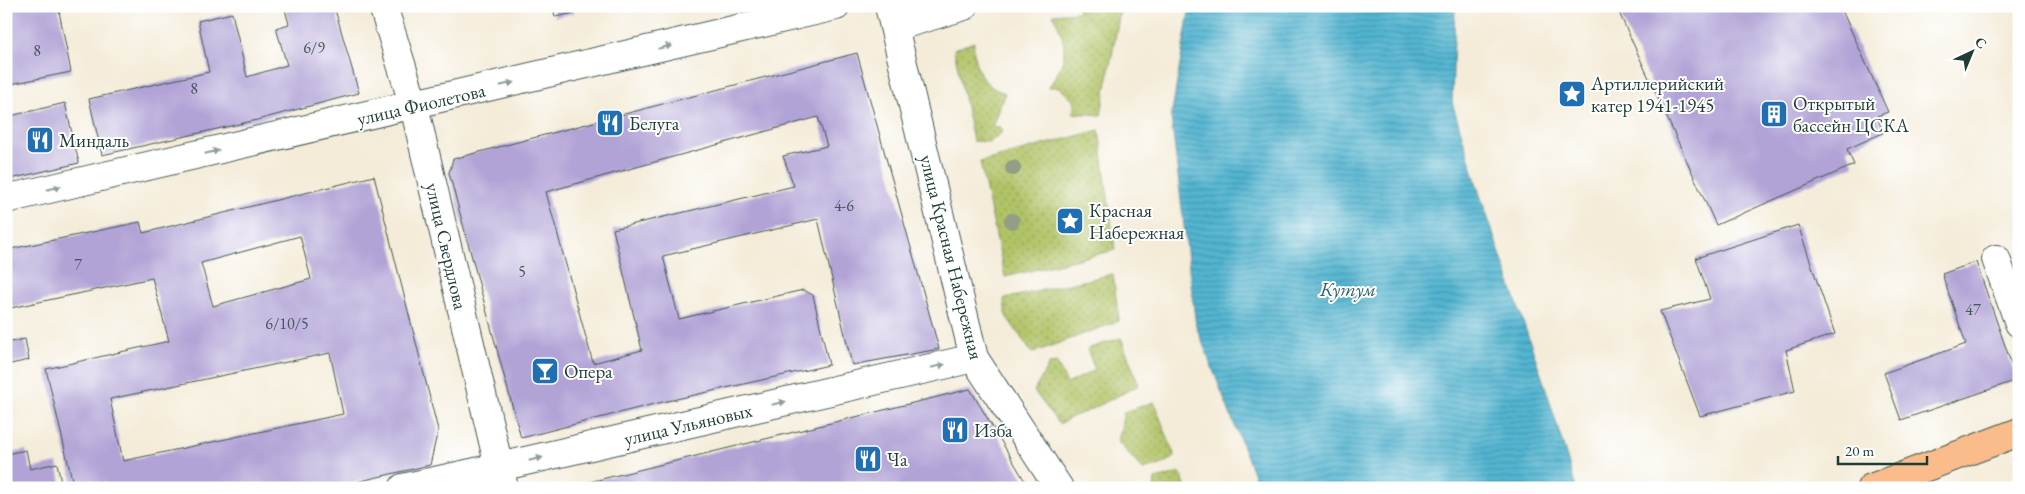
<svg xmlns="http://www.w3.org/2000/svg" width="2025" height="494" font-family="'EB Garamond',serif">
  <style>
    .grass { fill: url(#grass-dots); stroke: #68804d }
    .water { fill: url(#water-rules); stroke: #397982 }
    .building { fill: #b1a3d6; fill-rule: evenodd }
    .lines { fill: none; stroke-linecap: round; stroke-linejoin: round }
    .minor-casing { stroke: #3f574d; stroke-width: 30 }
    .major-casing { stroke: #3f574d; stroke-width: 30 }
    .minor { stroke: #fff; stroke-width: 28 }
    .major { stroke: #fabc8b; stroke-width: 28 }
    .tree { fill: #939e85 }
    .oneway { fill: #8f9e9a }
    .labels { text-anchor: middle; stroke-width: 4; stroke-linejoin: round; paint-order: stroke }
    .number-label { font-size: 16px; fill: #44565c }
    .poi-label { font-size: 19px; fill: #1f3d34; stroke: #fff; text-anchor: start }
    .street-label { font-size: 19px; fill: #1f3d34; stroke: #fff }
    .water-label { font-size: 20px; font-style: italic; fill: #2f6163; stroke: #fff }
  </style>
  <defs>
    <pattern id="grass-dots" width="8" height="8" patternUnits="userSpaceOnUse" patternTransform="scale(1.25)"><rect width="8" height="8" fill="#b1c366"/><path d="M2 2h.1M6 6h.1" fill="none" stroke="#8fa055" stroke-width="1.8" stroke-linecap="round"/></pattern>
    <pattern id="water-rules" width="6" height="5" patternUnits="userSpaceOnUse" patternTransform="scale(1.25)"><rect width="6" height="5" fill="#53b5d1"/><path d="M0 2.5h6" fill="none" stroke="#4494aa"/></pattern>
  </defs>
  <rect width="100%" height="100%" fill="#fff"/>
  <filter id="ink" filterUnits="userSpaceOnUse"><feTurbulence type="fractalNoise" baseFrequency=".02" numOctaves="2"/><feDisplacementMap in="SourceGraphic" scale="10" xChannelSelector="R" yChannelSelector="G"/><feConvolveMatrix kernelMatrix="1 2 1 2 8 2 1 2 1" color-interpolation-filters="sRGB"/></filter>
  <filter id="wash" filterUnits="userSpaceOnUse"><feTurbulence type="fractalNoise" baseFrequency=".0096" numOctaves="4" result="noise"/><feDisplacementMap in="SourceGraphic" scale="20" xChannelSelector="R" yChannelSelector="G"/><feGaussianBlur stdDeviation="1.12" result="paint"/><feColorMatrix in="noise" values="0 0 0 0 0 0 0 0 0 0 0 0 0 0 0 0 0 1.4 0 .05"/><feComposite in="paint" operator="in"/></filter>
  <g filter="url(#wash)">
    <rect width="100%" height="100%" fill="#f4ecd9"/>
    <g class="grass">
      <path d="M 1079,6 L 1121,6 L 1101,115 L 1073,113 L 1074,101 L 1059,87 L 1049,87 C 1069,57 1068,46 1053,14 L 1078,12 Z"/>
      <path d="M 974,42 C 972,64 982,87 1005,93 L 992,126 L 1000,127 L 1002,132 L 990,142 L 973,141 L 954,49 Z"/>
      <path d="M 1099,130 L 1115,250 L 1005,277 L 980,162 Z"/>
      <path d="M 1113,274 L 1119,321 L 1032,353 L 1006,316 L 1004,299 Z"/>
      <path d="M 1121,338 L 1139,385 L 1088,411 L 1074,416 L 1059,424 L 1034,391 L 1049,364 L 1057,363 L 1067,384 L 1095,370 L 1087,349 Z"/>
      <path d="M 1154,402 L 1175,457 L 1160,465 L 1143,470 L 1118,442 L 1124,412 Z"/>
      <path d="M 1181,473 L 1186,488 L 1154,488 L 1155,479 Z"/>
    </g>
    <path class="water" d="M 1190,6 L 1455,6 L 1452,102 L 1480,195 L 1547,392 L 1576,488 L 1259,488 L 1196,326 L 1171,117 Z"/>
    <g id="blocks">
      <g class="building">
        <path d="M 6,6 L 58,6 L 71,72 L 6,85 Z"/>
        <path d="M 284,6 L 334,6 L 359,93 L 257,120 L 102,155 L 89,99 L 209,72 L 198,21 L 232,13 L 247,77 L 287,65 L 276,28 L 289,24 Z"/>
        <path d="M 553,6 L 572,6 L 574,13 L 555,17 Z"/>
        <path d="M 1616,6 L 1840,6 L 1888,112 L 1877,116 L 1883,133 L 1847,149 L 1854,165 L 1716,225 Z"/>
        <path d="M 857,53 L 939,349 L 852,365 L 818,219 L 663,256 L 679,319 L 803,290 L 813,295 L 829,365 L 654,404 L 521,438 L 449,173 L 453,159 ZM 818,117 L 827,146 L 783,156 L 794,186 L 613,229 L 642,350 L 593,363 L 546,192 Z"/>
        <path d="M 65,103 L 79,163 L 6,180 L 6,117 Z"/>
        <path d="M 374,176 L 438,430 L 430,465 L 330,488 L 74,488 L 46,369 L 169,341 L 152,278 L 6,309 L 6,250 L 140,222 L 143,233 ZM 300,236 L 311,279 L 213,306 L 201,263 ZM 330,353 L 343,414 L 123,461 L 110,399 Z"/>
        <path d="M 1798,225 L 1835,334 L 1786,350 L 1795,391 L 1700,416 L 1660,311 L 1710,299 L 1696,258 Z"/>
        <path d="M 1976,262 L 2017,380 L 1901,420 L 1884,373 L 1966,344 L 1942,274 Z"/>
        <path d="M 25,339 L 29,360 L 6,365 L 6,343 Z"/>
        <path d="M 970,389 L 1029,488 L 569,488 L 569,487 Z"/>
        <path d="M 26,450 L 30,469 L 57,463 L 62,488 L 6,488 L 6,454 Z"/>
      </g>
    </g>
  </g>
  <g filter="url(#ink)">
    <use href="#blocks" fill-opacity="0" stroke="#3f574d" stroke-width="1"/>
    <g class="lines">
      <g class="minor-casing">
        <g id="minor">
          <path d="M 383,6 L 414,106 L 504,488"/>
          <path d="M 889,6 L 974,358 L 1059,488"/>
          <path d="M 895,27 L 964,6"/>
          <path d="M 6,199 L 836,6"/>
          <path d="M 1996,259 L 2019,323"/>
          <path d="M 403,488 L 499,467 L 974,358"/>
        </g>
      </g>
      <g class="major-casing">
        <path id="major" d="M 1871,488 L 2019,432"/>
      </g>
      <use href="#minor" class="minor"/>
      <use href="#major" class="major"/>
    </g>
    <g class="tree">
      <circle cx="1013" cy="168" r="8"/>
      <circle cx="1012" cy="221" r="8"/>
    </g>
    <defs><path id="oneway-solid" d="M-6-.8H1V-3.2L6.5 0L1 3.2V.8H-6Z" transform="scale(1.25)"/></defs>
    <g class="oneway">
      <use href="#oneway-solid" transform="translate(665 47) rotate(-13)"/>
      <use href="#oneway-solid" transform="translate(507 84) rotate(-13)"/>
      <use href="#oneway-solid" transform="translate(212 152) rotate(-13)"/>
      <use href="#oneway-solid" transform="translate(54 188) rotate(-13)"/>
      <use href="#oneway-solid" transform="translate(938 366) rotate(-13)"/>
      <use href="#oneway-solid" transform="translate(779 403) rotate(-13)"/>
      <use href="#oneway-solid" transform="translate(536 459) rotate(-13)"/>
    </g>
  </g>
  <defs>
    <g id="sight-square" transform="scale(1.4375)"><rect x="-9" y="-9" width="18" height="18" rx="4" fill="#1f6fb2" stroke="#fff"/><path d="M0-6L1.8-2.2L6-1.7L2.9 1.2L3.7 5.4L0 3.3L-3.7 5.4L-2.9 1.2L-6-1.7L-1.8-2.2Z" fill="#fff"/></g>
    <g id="building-square" transform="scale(1.4375)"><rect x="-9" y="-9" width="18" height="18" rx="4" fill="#1f6fb2" stroke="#fff"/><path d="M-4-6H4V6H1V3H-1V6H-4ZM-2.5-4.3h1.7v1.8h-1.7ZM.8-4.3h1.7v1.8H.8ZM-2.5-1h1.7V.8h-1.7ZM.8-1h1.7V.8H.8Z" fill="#fff"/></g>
    <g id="restaurant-square" transform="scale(1.4375)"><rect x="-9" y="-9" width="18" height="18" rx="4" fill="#1f6fb2" stroke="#fff"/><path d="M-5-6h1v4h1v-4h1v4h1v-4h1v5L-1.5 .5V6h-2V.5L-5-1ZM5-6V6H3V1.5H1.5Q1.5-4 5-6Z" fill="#fff"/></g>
    <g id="bar-square" transform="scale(1.4375)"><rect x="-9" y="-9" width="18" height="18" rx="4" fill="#1f6fb2" stroke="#fff"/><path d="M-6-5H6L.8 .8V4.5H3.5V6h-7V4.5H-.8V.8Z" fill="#fff"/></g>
  </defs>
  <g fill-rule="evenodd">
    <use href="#sight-square" x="1572" y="94"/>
    <use href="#building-square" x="1774" y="114"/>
    <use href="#restaurant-square" x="610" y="123"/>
    <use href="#restaurant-square" x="40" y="140"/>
    <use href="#sight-square" x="1070" y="221"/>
    <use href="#bar-square" x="545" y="371"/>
    <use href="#restaurant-square" x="955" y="430"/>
    <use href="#restaurant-square" x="868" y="459"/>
  </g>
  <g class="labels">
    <g class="number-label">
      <text x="314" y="53">6/9</text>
      <text x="37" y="56">8</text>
      <text x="194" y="94">8</text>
      <text x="844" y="211">4-6</text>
      <text x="78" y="270">7</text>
      <text x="522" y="277">5</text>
      <text x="1973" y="315">47</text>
      <text x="287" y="329">6/10/5</text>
    </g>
    <g class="poi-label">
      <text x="1591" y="90">Артиллерийский<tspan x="1591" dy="22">катер 1941-1945</tspan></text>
      <text x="1793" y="110">Открытый<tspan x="1793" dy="22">бассейн ЦСКА</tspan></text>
      <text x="629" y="130">Белуга</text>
      <text x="59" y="147">Миндаль</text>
      <text x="1089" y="217">Красная<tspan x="1089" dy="22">Набережная</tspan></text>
      <text x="564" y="378">Опера</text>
      <text x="974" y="437">Изба</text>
      <text x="887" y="466">Ча</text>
    </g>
    <g class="street-label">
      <text transform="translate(421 104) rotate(-13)" y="7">улица Фиолетова</text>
      <text transform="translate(447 246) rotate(77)" y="7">улица Свердлова</text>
      <text transform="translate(952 257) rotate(76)" y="7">улица Красная Набережная</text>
      <text transform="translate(688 424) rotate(-13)" y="7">улица Ульяновых</text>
    </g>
    <g class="water-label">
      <text x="1348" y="296">Кутум</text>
    </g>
  </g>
  <rect width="2025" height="494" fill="none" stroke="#fff" stroke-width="25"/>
  <g transform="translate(1972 52) rotate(44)" stroke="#ffffff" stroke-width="4" paint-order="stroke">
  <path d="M0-4L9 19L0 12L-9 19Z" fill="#1f3d34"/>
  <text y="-8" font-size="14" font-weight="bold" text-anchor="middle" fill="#1f3d34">С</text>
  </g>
  <path d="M1838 456v8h89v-8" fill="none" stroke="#1f3d34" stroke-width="2.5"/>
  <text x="1845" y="456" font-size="15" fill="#1f3d34" stroke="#ffffff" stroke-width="4" paint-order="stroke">20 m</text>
</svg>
